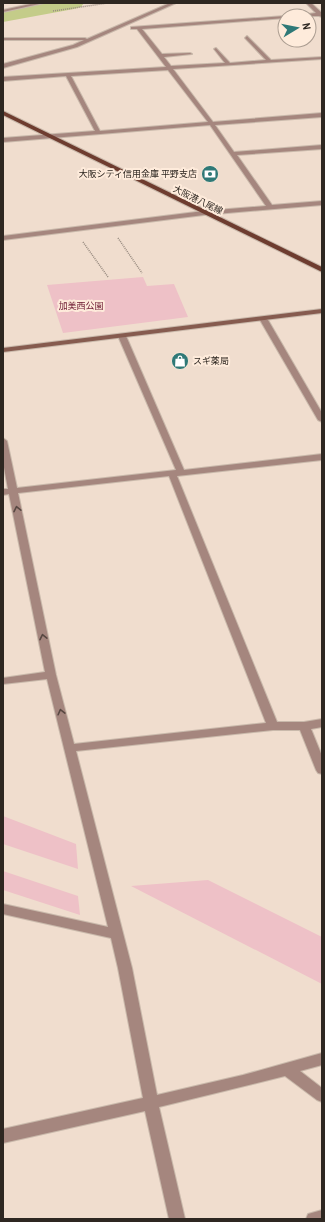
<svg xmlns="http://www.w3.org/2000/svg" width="325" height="1222" font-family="'Archivo Narrow','Noto Sans JP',sans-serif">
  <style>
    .green { fill: #eec1c7 }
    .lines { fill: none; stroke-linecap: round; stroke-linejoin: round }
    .river { fill: #c4cc89; fill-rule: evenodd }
    .street-casing { stroke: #c9b9ab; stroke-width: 2 }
    .secondary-casing { stroke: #c9b9ab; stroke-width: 2 }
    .primary-casing { stroke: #c9b9ab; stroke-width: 2 }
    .path { stroke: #998c81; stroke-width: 1.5; stroke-dasharray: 1 1; stroke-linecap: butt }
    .street { fill: #a5867e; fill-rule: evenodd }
    .secondary { fill: #865b4f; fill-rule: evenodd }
    .primary { fill: #6e3c2f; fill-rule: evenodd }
    .oneway { stroke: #584842 }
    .labels { text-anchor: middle; stroke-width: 4; stroke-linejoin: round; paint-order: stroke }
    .far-poi-label { font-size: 9px; fill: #2e2721; stroke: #feebdb; text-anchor: end }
    .far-street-label { font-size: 9px; fill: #2e2721; stroke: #feebdb }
    .far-park-label { font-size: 9px; fill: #6b162f; stroke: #feebdb }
  </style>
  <rect width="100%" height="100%" fill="#f0ddce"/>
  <g class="green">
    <path d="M 143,277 L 147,286 L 174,284 L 188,317 L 63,333 L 47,285 Z"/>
    <path d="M 3,816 L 76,844 L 78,869 L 3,844 Z"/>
    <path d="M 3,871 L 78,896 L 80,915 L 3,890 Z"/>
    <path d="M 208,880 L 322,937 L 322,984 L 131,886 Z"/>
  </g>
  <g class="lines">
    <path class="river" d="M 39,3 L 84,3 L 81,7 L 74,9 L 3,22 L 3,10 Z"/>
    <g class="street-casing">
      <g id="street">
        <path d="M 35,3 L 44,3 L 3,12 L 3,10 Z"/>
        <path d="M 170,3 L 176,3 L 77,47 L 3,68 L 3,64 L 73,45 L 84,40 L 3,40 L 3,38 L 85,38 L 87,39 Z"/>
        <path d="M 306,3 L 311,3 L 322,13 L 322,17 L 319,16 L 290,16 L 316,13 Z"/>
        <path d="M 285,16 L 285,18 L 142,29 L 162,54 L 190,53 L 192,54 L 164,57 L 171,66 L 225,63 L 214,49 L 216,48 L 230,63 L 266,60 L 245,38 L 247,36 L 271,60 L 322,57 L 322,59 L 173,69 L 213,122 L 322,113 L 322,117 L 215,125 L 234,152 L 322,145 L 322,149 L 237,155 L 272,205 L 322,201 L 322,205 L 204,215 L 3,240 L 3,236 L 204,211 L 266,206 L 210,125 L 3,142 L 3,138 L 95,131 L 66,76 L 3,81 L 3,77 L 166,67 L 137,29 L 131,29 L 131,27 L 285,16 L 286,16 ZM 168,70 L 208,122 L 100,131 L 71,76 Z"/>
        <path d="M 261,318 L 264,318 L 268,320 L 322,413 L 322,422 L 318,420 L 260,320 Z"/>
        <path d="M 119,334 L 125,334 L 126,336 L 184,470 L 322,454 L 322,460 L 177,476 L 277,722 L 304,722 L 322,719 L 322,727 L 311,729 L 322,756 L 322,774 L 318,773 L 316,770 L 300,730 L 273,730 L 76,751 L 132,968 L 157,1095 L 243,1075 L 322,1053 L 322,1065 L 300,1071 L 322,1088 L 322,1102 L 317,1100 L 285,1076 L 159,1107 L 185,1219 L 169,1219 L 145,1111 L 3,1143 L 3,1129 L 143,1098 L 118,968 L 111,938 L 3,914 L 3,904 L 108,927 L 47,679 L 3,684 L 3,678 L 45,672 L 9,494 L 3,495 L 3,489 L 8,489 L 3,462 L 3,438 L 7,441 L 17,488 L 176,470 L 118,336 ZM 169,476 L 266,723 L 74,744 L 56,675 L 18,493 Z"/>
        <path d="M 322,1210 L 322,1219 L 306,1219 L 308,1214 Z"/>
      </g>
    </g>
    <g class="secondary-casing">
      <path id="secondary" d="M 322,309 L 322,313 L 3,352 L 3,348 Z"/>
    </g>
    <g class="primary-casing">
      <path id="primary" d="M 3,111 L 322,267 L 322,272 L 3,115 Z"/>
    </g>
    <g class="path">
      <path d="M 53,11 L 108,3"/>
      <path d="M 118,238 L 142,273"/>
      <path d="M 83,242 L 108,277"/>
    </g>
    <use href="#street" class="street"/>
    <use href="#secondary" class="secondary"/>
    <use href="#primary" class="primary"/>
  </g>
  <defs><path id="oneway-chevron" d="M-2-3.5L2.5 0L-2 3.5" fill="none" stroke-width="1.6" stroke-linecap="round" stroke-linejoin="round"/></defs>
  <g class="oneway">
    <use href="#oneway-chevron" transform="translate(17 509) rotate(-102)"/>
    <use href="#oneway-chevron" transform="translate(43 637) rotate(-102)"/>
    <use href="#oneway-chevron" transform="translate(61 712) rotate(-104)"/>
  </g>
  <defs>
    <g id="bank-disc" transform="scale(0.9)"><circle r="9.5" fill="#2f7977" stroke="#feebdb"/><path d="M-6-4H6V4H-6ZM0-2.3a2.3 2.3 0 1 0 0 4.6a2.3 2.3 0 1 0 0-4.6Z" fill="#fff"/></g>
    <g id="shop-disc" transform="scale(0.9)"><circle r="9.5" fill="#2f7977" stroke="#feebdb"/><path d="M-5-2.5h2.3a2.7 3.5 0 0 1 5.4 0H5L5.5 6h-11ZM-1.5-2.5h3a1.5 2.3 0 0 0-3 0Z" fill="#fff"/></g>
  </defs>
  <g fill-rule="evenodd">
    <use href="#bank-disc" x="210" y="174"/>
    <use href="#shop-disc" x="180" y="361"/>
  </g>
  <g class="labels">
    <g class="far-poi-label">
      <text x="197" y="177">大阪シティ信用金庫 平野支店</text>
      <text x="193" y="364" text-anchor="start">スギ薬局</text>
    </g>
    <g class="far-street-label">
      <text transform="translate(198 200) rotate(26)" y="3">大阪港八尾線</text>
    </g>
    <g class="far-park-label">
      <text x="81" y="309">加美西公園</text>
    </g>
  </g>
  <rect width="325" height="1222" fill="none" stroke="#2e2721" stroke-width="8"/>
  <g transform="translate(297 28) rotate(80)"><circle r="19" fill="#feebdb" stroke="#ab9d91"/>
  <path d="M0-3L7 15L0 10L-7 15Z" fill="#2f7977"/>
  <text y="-6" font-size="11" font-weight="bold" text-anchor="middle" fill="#2e2721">N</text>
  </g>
</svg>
